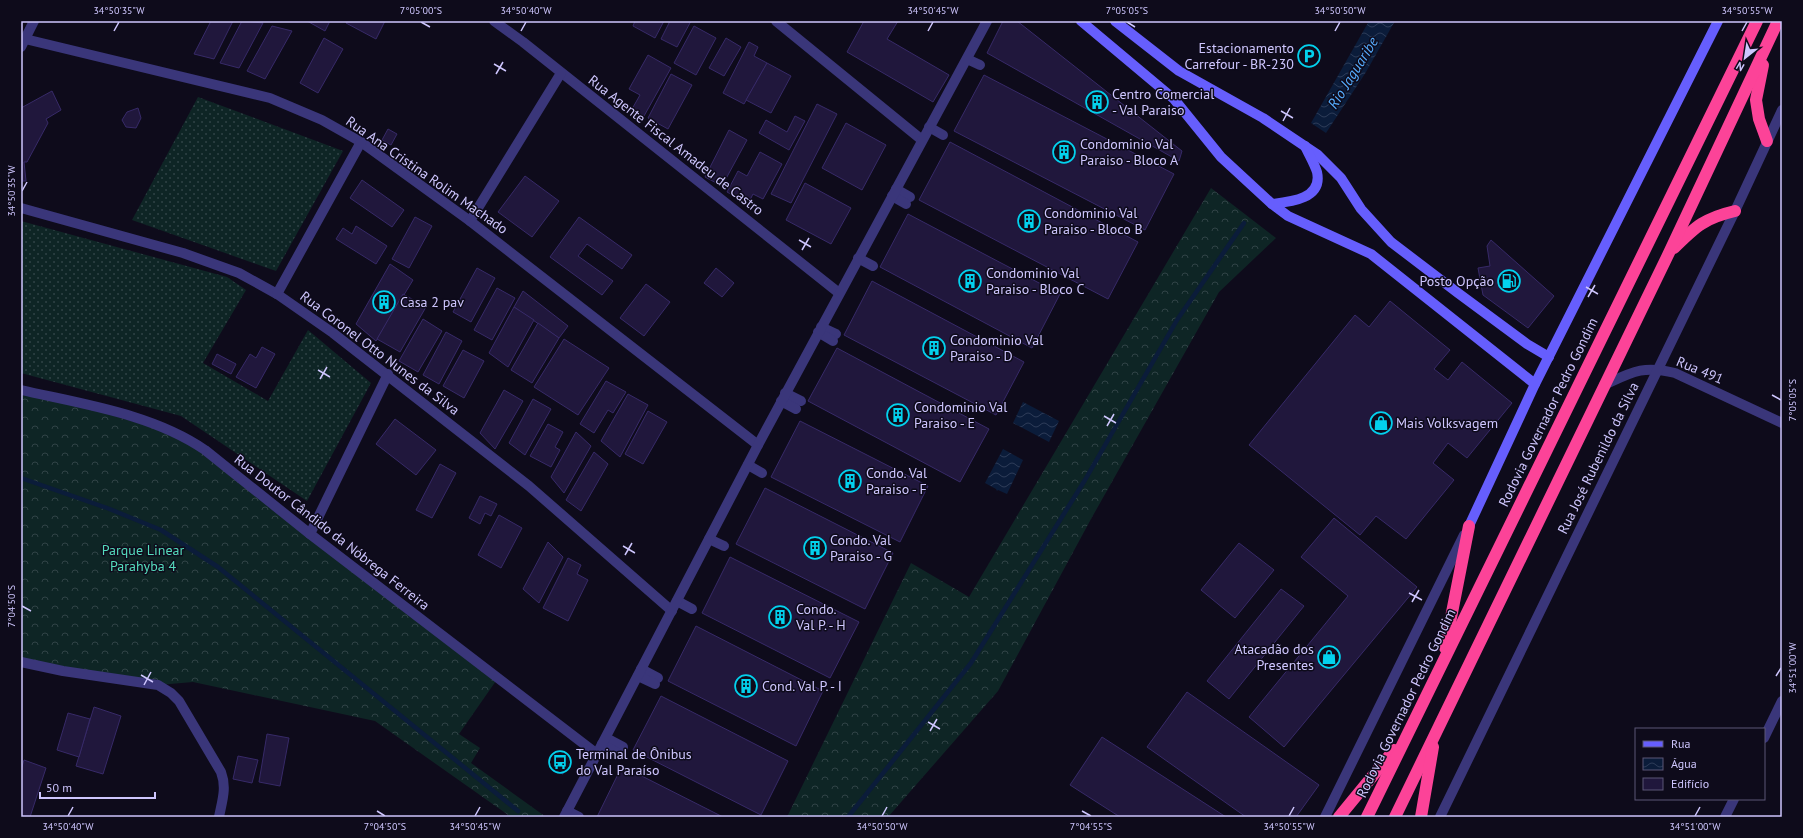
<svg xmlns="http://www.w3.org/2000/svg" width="1803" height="838" font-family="'PT Sans',sans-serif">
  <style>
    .grass { fill: url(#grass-dots) }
    .forest { fill: url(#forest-crowns) }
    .water { fill: url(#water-waves) }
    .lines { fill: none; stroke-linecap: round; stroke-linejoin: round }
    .stream { stroke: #0b1c3a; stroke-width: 4.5 }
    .building { fill: #20173c; stroke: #372a68 }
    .street { stroke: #3a367a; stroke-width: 10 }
    .secondary { stroke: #665efd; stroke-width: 10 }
    .highway { stroke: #fc4398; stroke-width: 12 }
    .ticks { fill: none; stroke: #cec6fe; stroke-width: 1.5 }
    .labels { text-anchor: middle; stroke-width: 3; stroke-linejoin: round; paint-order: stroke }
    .poi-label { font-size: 14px; fill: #cec6fe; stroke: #0e0b1b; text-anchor: start }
    .street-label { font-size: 14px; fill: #cec6fe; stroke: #0e0b1b }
    .park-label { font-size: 14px; fill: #55dcbd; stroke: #0e0b1b }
    .water-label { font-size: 15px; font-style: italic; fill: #56acfd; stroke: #0e0b1b }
    .neatline { fill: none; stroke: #cec6fe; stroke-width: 1.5 }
    .ticks-label { font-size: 10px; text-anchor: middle; fill: #cec6fe }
  </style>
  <defs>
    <pattern id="grass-dots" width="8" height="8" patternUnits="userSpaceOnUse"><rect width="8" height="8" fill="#0e2525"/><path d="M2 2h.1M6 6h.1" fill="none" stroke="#304346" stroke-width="1.8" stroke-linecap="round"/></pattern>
    <pattern id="forest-crowns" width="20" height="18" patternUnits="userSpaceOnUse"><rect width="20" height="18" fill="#0e2525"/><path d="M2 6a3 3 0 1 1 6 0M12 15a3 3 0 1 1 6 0" fill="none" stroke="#304346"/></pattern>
    <pattern id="water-waves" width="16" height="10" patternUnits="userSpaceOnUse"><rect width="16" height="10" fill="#0b1c3a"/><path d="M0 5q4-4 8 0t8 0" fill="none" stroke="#2d3c58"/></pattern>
  </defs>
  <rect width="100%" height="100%" fill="#0e0b1b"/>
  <g class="grass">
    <path d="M 198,97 L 343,151 L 276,271 L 132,220 Z"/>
    <path d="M 21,221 L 227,277 L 246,290 L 203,363 L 268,401 L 308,330 L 371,383 L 307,501 L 181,416 L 21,373 Z"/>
  </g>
  <g class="forest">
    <path d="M 1211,188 L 1276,238 L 1219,292 L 1091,519 L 998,691 L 888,817 L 787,817 L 911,563 L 969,597 Z"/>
    <path d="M 21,388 L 188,438 L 498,678 L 459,734 L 480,748 L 471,763 L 546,817 L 511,817 L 375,721 L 193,682 L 158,685 L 21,660 Z"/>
  </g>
  <g class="water">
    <path d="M 1369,21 L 1395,21 L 1366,72 L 1326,133 L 1311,123 Z"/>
    <path d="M 1023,402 L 1059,421 L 1049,442 L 1013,423 Z"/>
    <path d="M 1003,449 L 1023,460 L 1007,494 L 998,490 L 997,491 L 996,489 L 985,483 Z"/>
  </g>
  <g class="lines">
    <g class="stream">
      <path d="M 21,478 L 107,508 L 161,530 L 218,567 L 518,811"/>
      <path d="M 848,817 L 971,663 L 1085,480 L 1177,320 L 1244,223"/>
    </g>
  </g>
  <g class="building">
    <path d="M 211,21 L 233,21 L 214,59 L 194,54 Z"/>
    <path d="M 242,21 L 263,23 L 239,68 L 220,63 Z"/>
    <path d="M 307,21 L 330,21 L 325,31 Z"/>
    <path d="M 347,21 L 385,21 L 376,39 L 346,23 Z"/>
    <path d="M 635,21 L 664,21 L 655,38 L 633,26 Z"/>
    <path d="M 670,21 L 691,21 L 677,47 L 661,39 Z"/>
    <path d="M 864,21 L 898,21 L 887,39 L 949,75 L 933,102 L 847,52 Z"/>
    <path d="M 1003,21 L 1017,21 L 1182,151 L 1179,161 L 987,53 Z"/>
    <path d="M 272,26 L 292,31 L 265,79 L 247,71 Z"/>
    <path d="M 694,26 L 716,38 L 696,75 L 674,63 Z"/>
    <path d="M 324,38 L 343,49 L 318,93 L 300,83 Z"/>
    <path d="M 726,38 L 741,47 L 724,76 L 709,68 Z"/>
    <path d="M 749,42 L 758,47 L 754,56 L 767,63 L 744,104 L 723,93 Z"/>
    <path d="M 648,55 L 671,68 L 644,116 L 632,109 L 640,95 L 629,89 Z"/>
    <path d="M 767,63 L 791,76 L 771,113 L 746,100 Z"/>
    <path d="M 671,74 L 692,85 L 668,129 L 648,118 Z"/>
    <path d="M 984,75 L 1174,174 L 1145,230 L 954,131 Z"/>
    <path d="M 52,91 L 61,110 L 46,119 L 48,123 L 27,162 L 24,162 L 26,181 L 21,181 L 21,108 Z"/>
    <path d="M 817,104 L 837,114 L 791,203 L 771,194 Z"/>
    <path d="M 138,108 L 141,118 L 136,128 L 126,127 L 122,120 L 127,112 Z"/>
    <path d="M 795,116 L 805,121 L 789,150 L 759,133 L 766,120 L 787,132 Z"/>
    <path d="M 846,123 L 886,145 L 862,190 L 822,168 Z"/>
    <path d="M 388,129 L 397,134 L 391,145 L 382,140 Z"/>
    <path d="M 729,130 L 747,140 L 722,186 L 705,177 Z"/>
    <path d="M 950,142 L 1138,242 L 1108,299 L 919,200 Z"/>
    <path d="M 760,152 L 782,164 L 763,199 L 753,194 L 748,204 L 727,192 L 738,171 L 747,176 Z"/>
    <path d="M 525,176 L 559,201 L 532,237 L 498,212 Z"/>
    <path d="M 362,180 L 404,210 L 392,227 L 350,198 Z"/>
    <path d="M 805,183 L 851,208 L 831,244 L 786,220 Z"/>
    <path d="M 908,214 L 1060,294 L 1032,348 L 880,267 Z"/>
    <path d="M 415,217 L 432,226 L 409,268 L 392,259 Z"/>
    <path d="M 579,217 L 632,255 L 622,269 L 587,244 L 578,256 L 613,281 L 602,295 L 550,257 Z"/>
    <path d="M 356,226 L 387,246 L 376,264 L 336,239 L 343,228 L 352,234 Z"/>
    <path d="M 1491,240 L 1554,296 L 1528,328 L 1483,295 L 1478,268 L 1490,266 L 1487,246 Z"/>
    <path d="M 390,264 L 413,280 L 376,341 L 356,324 Z"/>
    <path d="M 477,268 L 495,278 L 471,322 L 453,312 Z"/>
    <path d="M 716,268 L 734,283 L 722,297 L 704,283 Z"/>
    <path d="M 872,281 L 1024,362 L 996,415 L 844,335 Z"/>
    <path d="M 646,284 L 670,302 L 644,336 L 620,318 Z"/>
    <path d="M 497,288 L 515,298 L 492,340 L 474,330 Z"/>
    <path d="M 523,291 L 568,326 L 559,338 L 514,307 Z"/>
    <path d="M 403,294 L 426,307 L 400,352 L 377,339 Z"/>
    <path d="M 1390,301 L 1450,350 L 1434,369 L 1448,380 L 1462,362 L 1512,403 L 1467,458 L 1448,443 L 1433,463 L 1454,480 L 1406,539 L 1376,516 L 1360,535 L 1249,445 L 1355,315 L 1369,327 Z"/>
    <path d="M 514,307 L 534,320 L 508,367 L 489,353 Z"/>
    <path d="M 423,319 L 442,331 L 418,372 L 399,361 Z"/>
    <path d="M 538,323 L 559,338 L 532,383 L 511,370 Z"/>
    <path d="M 446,332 L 462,341 L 439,384 L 423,375 Z"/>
    <path d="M 564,339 L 609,368 L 578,415 L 534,387 Z"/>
    <path d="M 262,347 L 275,354 L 256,388 L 236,377 L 250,354 L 256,358 Z"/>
    <path d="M 837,348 L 989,429 L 960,482 L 808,401 Z"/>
    <path d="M 463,350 L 484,361 L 464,398 L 443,386 Z"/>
    <path d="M 217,354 L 236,364 L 231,374 L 212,364 Z"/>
    <path d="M 606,381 L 626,392 L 613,413 L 608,410 L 594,433 L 580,424 Z"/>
    <path d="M 504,390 L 523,401 L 495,449 L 480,433 Z"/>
    <path d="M 628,394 L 648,405 L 620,457 L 601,441 Z"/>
    <path d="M 533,399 L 551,409 L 525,455 L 509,443 Z"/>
    <path d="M 648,411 L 667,422 L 643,464 L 625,454 Z"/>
    <path d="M 395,419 L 436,450 L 416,475 L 376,444 Z"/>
    <path d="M 800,421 L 928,486 L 900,542 L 771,477 Z"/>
    <path d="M 548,424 L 563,432 L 555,447 L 560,450 L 551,467 L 530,456 Z"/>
    <path d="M 576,432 L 591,446 L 564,493 L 551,477 Z"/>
    <path d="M 594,452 L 608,464 L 581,511 L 566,500 Z"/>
    <path d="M 440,464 L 456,473 L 432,518 L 416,510 Z"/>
    <path d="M 765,488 L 893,553 L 865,609 L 736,544 Z"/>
    <path d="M 480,496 L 497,504 L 491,516 L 485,513 L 480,524 L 469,518 Z"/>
    <path d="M 499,515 L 522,528 L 501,568 L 478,555 Z"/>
    <path d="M 1334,518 L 1417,587 L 1284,747 L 1249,717 L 1348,596 L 1301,557 Z"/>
    <path d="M 548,542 L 563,557 L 539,603 L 523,589 Z"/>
    <path d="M 1239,543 L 1274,570 L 1235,618 L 1201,590 Z"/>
    <path d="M 730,557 L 859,622 L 830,678 L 702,613 Z"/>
    <path d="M 568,558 L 581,565 L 577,574 L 588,580 L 568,621 L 543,608 Z"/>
    <path d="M 1281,589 L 1304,606 L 1229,699 L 1207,681 Z"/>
    <path d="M 696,626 L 823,691 L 796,746 L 668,681 Z"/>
    <path d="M 1187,692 L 1319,785 L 1296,817 L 1246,817 L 1147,747 Z"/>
    <path d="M 661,696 L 788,761 L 761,815 L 633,750 Z"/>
    <path d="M 94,707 L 121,716 L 103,774 L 76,766 Z"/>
    <path d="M 68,713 L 90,719 L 79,757 L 57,750 Z"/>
    <path d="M 267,734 L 289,738 L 280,786 L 259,782 Z"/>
    <path d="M 1102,737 L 1226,817 L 1120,817 L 1070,785 Z"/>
    <path d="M 238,756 L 258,760 L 252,783 L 233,779 Z"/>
    <path d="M 557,756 L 567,760 L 563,774 L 553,770 Z"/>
    <path d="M 24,760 L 46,768 L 30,817 L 21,817 L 21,770 Z"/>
    <path d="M 622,766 L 723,817 L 597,817 Z"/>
  </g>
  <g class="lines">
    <g class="street">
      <path d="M 494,21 L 523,42 L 839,293"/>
      <path d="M 776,21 L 922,140"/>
      <path d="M 25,39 L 270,98 L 322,120 L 361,142 L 470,221 L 758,445"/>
      <path d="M 21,47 L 34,21"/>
      <path d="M 967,59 L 980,65"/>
      <path d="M 929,127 L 943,135"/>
      <path d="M 896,189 L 910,197"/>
      <path d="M 892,196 L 906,204"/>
      <path d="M 21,208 L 183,253 L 239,273 L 277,294 L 333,333 L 529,486 L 672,611"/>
      <path d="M 470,221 L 561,73"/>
      <path d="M 858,258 L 873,266"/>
      <path d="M 277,294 L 361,142"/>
      <path d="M 821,327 L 836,334"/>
      <path d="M 818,332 L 833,341"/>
      <path d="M 1604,385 C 1632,372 1643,365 1675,373 L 1782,423"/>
      <path d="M 21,390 C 82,404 153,414 205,450 L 310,534 L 597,754"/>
      <path d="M 785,393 L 801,401"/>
      <path d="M 781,401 L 796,409"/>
      <path d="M 748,465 L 762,473"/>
      <path d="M 310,534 L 388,374"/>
      <path d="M 709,539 L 724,546"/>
      <path d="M 677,601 L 692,609"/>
      <path d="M 21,662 L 63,671 L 158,685 L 171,693 L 179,701 L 221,772 C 227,788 222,801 219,817"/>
      <path d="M 641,669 L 658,678"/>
      <path d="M 638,676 L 655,684"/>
      <path d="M 606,738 L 623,747"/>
      <path d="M 1764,738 L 1782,701"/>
      <path d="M 602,744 L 620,754"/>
      <path d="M 567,811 L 579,817"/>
      <path d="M 564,817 L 758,445 L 987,21"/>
      <path d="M 1325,817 L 1464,535"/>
      <path d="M 1440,817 L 1735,211 L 1782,110"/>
      <path d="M 1725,817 L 1734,799"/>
    </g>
    <g class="secondary">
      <path d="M 1081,21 L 1174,99 L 1221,157 L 1272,204 L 1288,216 L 1371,254 L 1535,384"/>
      <path d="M 1115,21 L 1179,71 L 1263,118 L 1318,155 L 1341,178 L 1361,209 L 1391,242 L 1458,293 L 1527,344 L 1549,357"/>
      <path d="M 1272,204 C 1290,202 1323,199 1317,172 C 1314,163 1309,155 1305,146"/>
      <path d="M 1469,526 L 1535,384 L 1718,21"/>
    </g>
    <g class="highway">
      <path d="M 1763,65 L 1756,100 L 1759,119 L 1767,141"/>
      <path d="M 1674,248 C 1696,226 1705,218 1735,211"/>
      <path d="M 1445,648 L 1469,526"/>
      <path d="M 1339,817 L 1394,750"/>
      <path d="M 1367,817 L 1757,21"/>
      <path d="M 1395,817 L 1667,257 L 1778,21"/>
      <path d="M 1421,817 L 1433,747"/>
    </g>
  </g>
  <path class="ticks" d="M 421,22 L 430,27M 1127,22 L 1135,27M 114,31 L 119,22M 521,31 L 526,22M 928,31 L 933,22M 1335,31 L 1340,22M 1742,31 L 1747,22M 494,64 L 506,71M 496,74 L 503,62M 1281,111 L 1293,118M 1283,121 L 1290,108M 22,191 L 27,182M 799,240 L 811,247M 802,250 L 809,238M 1586,287 L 1598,294M 1588,297 L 1595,285M 318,370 L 330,377M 320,379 L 327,367M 1772,395 L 1781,400M 1104,416 L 1116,423M 1107,426 L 1114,414M 623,546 L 635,553M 625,555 L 632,543M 1409,593 L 1422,600M 1412,602 L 1419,590M 22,606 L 31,611M 141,675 L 153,682M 1776,676 L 1781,668M 144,685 L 151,672M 928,722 L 940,729M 930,731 L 937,719M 377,811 L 385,816M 1082,811 L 1091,816M 68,816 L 73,807M 475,816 L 480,807M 882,816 L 887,807M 1289,816 L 1294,807M 1695,816 L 1700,807"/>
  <defs>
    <g id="parking-ring" transform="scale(1.15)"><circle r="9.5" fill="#0e0b1b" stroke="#03d1ed" stroke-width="1.5"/><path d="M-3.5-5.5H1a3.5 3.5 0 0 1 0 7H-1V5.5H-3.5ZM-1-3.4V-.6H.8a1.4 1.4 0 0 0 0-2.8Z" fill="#03d1ed"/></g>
    <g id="building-ring" transform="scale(1.15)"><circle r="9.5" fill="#0e0b1b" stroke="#03d1ed" stroke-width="1.5"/><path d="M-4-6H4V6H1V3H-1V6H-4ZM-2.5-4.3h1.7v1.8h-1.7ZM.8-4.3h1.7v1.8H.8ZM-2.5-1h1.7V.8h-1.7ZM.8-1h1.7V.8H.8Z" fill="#03d1ed"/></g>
    <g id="fuel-ring" transform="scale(1.15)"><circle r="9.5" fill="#0e0b1b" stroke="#03d1ed" stroke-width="1.5"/><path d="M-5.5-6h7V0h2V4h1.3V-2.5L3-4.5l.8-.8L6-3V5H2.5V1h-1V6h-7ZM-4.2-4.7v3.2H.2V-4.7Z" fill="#03d1ed"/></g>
    <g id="shop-ring" transform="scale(1.15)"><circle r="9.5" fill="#0e0b1b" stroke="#03d1ed" stroke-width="1.5"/><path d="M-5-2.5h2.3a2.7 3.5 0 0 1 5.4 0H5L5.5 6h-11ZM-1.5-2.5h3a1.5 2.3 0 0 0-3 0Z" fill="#03d1ed"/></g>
    <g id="bus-ring" transform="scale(1.15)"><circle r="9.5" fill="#0e0b1b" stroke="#03d1ed" stroke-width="1.5"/><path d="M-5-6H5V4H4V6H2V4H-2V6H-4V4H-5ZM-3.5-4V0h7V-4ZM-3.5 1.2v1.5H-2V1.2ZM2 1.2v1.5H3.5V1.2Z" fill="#03d1ed"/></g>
  </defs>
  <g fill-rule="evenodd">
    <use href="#parking-ring" x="1309" y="56"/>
    <use href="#building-ring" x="1097" y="102"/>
    <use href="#building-ring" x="1064" y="152"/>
    <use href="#building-ring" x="1029" y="221"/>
    <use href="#building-ring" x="970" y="281"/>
    <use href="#fuel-ring" x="1509" y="281"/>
    <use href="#building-ring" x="384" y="302"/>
    <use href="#building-ring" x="934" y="348"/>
    <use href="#building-ring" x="898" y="415"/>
    <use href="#shop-ring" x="1381" y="423"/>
    <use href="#building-ring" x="850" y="481"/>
    <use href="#building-ring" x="815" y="548"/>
    <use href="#building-ring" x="780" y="617"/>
    <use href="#shop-ring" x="1329" y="657"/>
    <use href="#building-ring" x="746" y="686"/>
    <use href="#bus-ring" x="560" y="762"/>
  </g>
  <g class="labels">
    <g class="poi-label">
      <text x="1294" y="53" text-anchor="end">Estacionamento<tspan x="1294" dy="16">Carrefour - BR-230</tspan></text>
      <text x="1112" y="99">Centro Comercial<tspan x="1112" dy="16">- Val Paraiso</tspan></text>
      <text x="1080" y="149">Condominio Val<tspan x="1080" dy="16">Paraiso - Bloco A</tspan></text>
      <text x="1044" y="218">Condominio Val<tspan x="1044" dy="16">Paraiso - Bloco B</tspan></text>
      <text x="986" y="278">Condominio Val<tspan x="986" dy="16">Paraiso - Bloco C</tspan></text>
      <text x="1494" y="286" text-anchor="end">Posto Opção</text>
      <text x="400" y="307">Casa 2 pav</text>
      <text x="950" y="345">Condominio Val<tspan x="950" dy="16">Paraiso - D</tspan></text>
      <text x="914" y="412">Condominio Val<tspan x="914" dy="16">Paraiso - E</tspan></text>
      <text x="1396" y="428">Mais Volksvagem</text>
      <text x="866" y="478">Condo. Val<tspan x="866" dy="16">Paraiso - F</tspan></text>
      <text x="830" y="545">Condo. Val<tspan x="830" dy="16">Paraiso - G</tspan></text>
      <text x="796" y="614">Condo.<tspan x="796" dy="16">Val P. - H</tspan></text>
      <text x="1314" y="654" text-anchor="end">Atacadão dos<tspan x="1314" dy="16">Presentes</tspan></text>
      <text x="762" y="691">Cond. Val P. - I</text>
      <text x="576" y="759">Terminal de Ônibus<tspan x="576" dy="16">do Val Paraíso</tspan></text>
    </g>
    <g class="street-label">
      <text transform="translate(676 145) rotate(38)" y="5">Rua Agente Fiscal Amadeu de Castro</text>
      <text transform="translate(427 175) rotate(35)" y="5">Rua Ana Cristina Rolim Machado</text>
      <text transform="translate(380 353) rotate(37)" y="5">Rua Coronel Otto Nunes da Silva</text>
      <text transform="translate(1700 370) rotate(23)" y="5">Rua 491</text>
      <text transform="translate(1548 412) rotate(-64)" y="5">Rodovia Governador Pedro Gondim</text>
      <text transform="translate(1598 458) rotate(-64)" y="5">Rua José Rubenildo da Silva</text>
      <text transform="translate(332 532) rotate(38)" y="5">Rua Doutor Cândido da Nóbrega Ferreira</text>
      <text transform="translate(1406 703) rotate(-64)" y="5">Rodovia Governador Pedro Gondim</text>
    </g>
    <g class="park-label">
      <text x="143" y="555">Parque Linear<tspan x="143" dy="16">Parahyba 4</tspan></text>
    </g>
    <g class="water-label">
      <text transform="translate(1353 73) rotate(-58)" y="5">Rio Jaguaribe</text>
    </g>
  </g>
  <rect width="1803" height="838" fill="none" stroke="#0e0b1b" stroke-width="44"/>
  <rect x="1635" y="728" width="130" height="72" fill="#0e0b1b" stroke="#5b5676"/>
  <rect x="1643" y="741" width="20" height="6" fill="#665efd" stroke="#5b5676"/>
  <text x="1671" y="748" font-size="12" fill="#cec6fe">Rua</text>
  <rect x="1643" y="758" width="20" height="12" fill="url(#water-waves)" stroke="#5b5676"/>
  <text x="1671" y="768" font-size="12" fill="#cec6fe">Água</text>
  <rect x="1643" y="778" width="20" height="12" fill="#20173c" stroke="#5b5676"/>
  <text x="1671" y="788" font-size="12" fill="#cec6fe">Edifício</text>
  <g transform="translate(1745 58) rotate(210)" stroke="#0e0b1b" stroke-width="3" paint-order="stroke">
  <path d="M0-3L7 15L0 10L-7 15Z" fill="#cec6fe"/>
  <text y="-6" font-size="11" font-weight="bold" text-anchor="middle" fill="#cec6fe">N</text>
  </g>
  <path d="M40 792v6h115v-6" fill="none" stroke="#cec6fe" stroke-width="2"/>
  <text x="46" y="792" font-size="12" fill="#cec6fe" stroke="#0e0b1b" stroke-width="3" paint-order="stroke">50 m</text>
  <rect x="22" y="22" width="1759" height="794" class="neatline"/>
  <g class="ticks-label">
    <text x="119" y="14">34°50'35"W</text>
    <text x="421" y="14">7°05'00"S</text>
    <text x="526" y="14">34°50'40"W</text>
    <text x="933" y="14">34°50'45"W</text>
    <text x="1127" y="14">7°05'05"S</text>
    <text x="1340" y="14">34°50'50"W</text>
    <text x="1747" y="14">34°50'55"W</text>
    <text transform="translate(11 191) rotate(-90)" y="4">34°50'35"W</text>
    <text transform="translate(1792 400) rotate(-90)" y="4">7°05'05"S</text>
    <text transform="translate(11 606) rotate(-90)" y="4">7°04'50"S</text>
    <text transform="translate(1792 668) rotate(-90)" y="4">34°51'00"W</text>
    <text x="68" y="830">34°50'40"W</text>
    <text x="385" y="830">7°04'50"S</text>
    <text x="475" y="830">34°50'45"W</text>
    <text x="882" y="830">34°50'50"W</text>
    <text x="1091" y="830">7°04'55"S</text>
    <text x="1289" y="830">34°50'55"W</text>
    <text x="1695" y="830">34°51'00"W</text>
  </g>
</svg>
